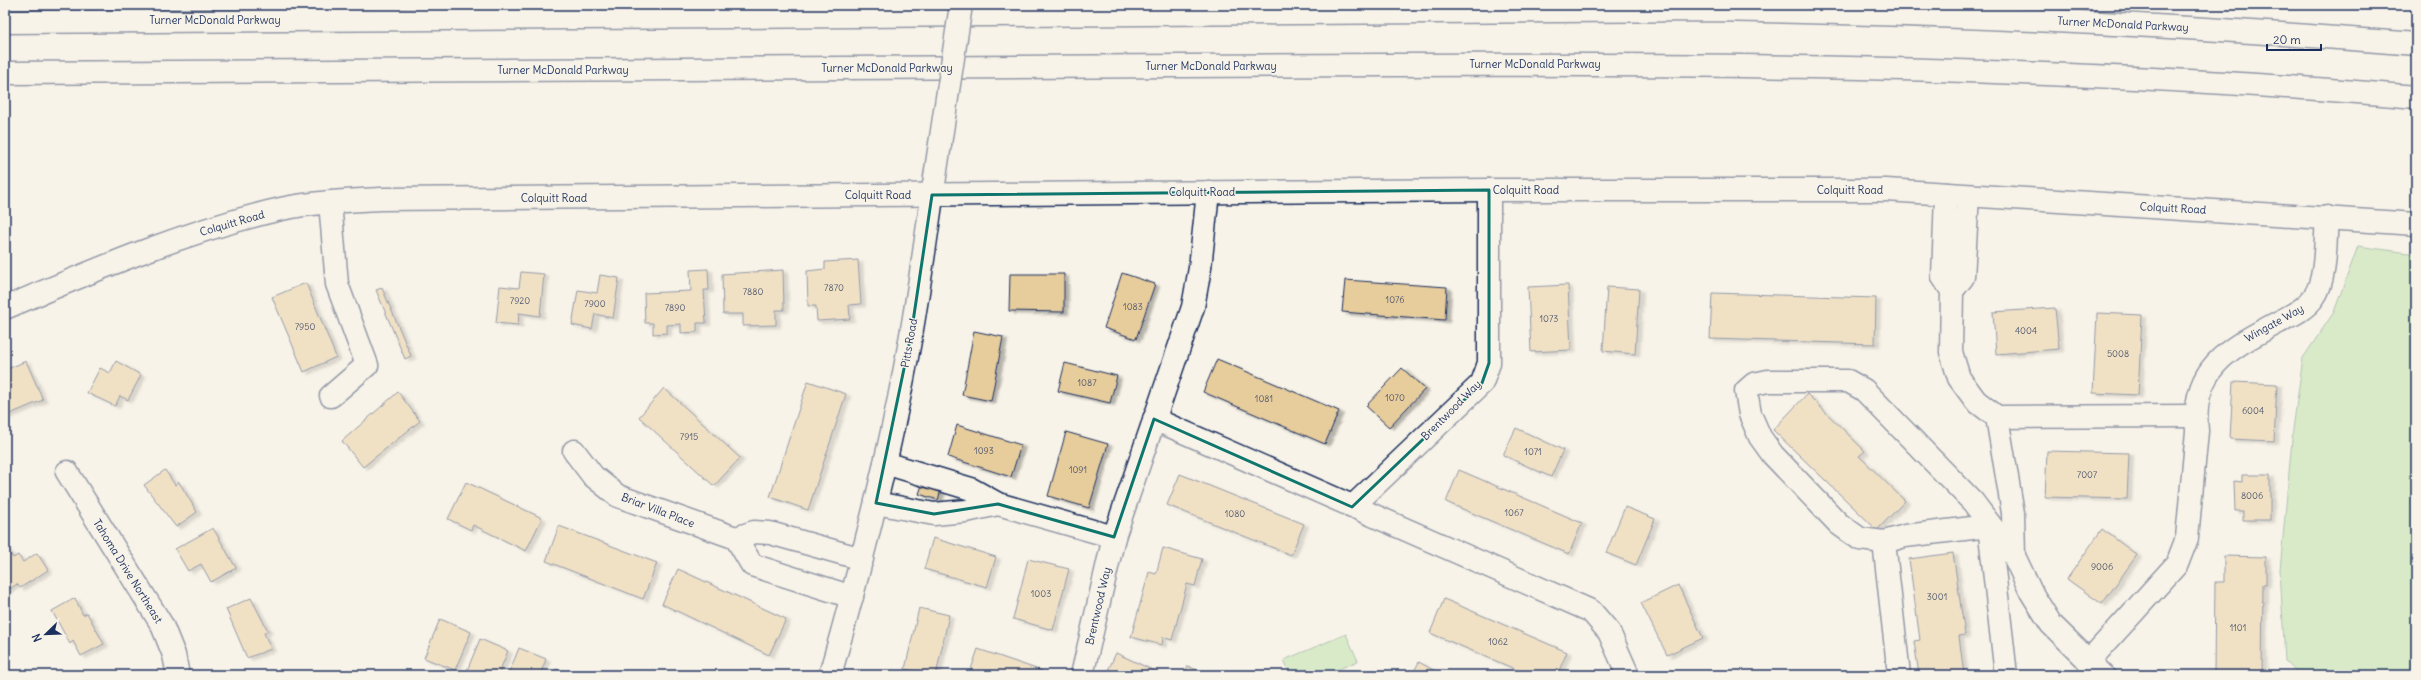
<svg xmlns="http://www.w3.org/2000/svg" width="2421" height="680" font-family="Delius,sans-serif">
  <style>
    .green { fill: #b1e1a0; stroke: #66887f }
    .building { fill: #e7cc9c; stroke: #1b2f5e; filter: url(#shadow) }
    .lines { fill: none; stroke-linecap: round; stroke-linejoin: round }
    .minor-casing { stroke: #1b2f5e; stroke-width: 25 }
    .highway-casing { stroke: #1b2f5e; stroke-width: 25 }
    .minor { stroke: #f7f3e8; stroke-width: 22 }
    .highway { stroke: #f7f3e8; stroke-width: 22 }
    .minor-bridge-casing { stroke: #1b2f5e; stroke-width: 25; stroke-linecap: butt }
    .minor-bridge { stroke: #f7f3e8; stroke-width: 22 }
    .marked { fill: none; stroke: #0f766e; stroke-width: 3; stroke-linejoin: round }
    .labels { text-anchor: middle; stroke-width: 3; stroke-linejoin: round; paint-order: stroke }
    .number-label { font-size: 9px; fill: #4e566e }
    .street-label { font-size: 11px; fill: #1b2f5e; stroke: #f7f3e8 }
  </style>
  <defs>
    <filter id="shadow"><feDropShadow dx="4.5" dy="2.5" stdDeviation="1" flood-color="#0004"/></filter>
  </defs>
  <rect width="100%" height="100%" fill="#f7f3e8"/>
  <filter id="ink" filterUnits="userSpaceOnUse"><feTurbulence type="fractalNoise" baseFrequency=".025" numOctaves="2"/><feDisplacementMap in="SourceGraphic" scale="8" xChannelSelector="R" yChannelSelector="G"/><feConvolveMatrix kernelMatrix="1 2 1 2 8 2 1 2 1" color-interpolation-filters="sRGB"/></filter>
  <g filter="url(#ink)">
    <g class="green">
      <path d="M 2358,246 L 2416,254 L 2416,675 L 2300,675 L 2285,661 L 2280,570 L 2293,429 L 2303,358 L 2334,312 Z"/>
      <path d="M 1346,634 L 1358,661 L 1325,675 L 1291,675 L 1284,660 Z"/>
    </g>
    <g class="building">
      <path d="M 858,260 L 861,304 L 849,305 L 850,319 L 817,321 L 816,306 L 808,306 L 807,271 L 825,269 L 825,262 Z"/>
      <path d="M 708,269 L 709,290 L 704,290 L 706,323 L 697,323 L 697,332 L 681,333 L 681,324 L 667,325 L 667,333 L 653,334 L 653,323 L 645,323 L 644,293 L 691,291 L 690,270 Z"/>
      <path d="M 783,270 L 784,310 L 776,310 L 776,325 L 743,326 L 743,314 L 723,314 L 722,274 Z"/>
      <path d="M 521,272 L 544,274 L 540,316 L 519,313 L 518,325 L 496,323 L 500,286 L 519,288 Z"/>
      <path d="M 1122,273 L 1155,284 L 1136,339 L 1104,328 Z"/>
      <path d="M 1010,274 L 1064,274 L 1064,312 L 1009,311 Z"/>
      <path d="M 600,275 L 619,278 L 613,318 L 595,314 L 592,329 L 572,325 L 578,290 L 597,293 Z"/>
      <path d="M 1345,280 L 1447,287 L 1445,320 L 1342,312 Z"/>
      <path d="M 306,283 L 336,357 L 304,372 L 272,297 Z"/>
      <path d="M 1568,285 L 1571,350 L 1531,352 L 1528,287 Z"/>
      <path d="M 1607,287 L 1639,289 L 1635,354 L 1603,351 Z"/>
      <path d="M 382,288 L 411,356 L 405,359 L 376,290 Z"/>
      <path d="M 1712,293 L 1876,298 L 1875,344 L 1710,339 Z"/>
      <path d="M 2055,308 L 2059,349 L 1996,354 L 1993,312 Z"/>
      <path d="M 2097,313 L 2142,315 L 2138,395 L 2093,393 Z"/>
      <path d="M 974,331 L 1003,337 L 991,401 L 962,395 Z"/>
      <path d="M 1217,359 L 1339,411 L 1325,444 L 1203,392 Z"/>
      <path d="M 26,361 L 43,400 L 5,416 L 5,370 Z"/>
      <path d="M 116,361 L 141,375 L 128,400 L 120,396 L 115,406 L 87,393 L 100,368 L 110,373 Z"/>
      <path d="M 1065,363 L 1117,376 L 1110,403 L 1058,391 Z"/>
      <path d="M 1402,368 L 1425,389 L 1389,427 L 1366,406 Z"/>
      <path d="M 808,381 L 846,394 L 808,510 L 770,497 Z"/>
      <path d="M 2233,382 L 2277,384 L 2274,441 L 2230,439 Z"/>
      <path d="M 664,388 L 740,458 L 714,486 L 639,417 Z"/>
      <path d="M 398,392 L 420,421 L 363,467 L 342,441 Z"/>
      <path d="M 1807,394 L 1865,451 L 1859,456 L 1905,501 L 1877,530 L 1773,430 Z"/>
      <path d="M 957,425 L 1021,445 L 1011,477 L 948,457 Z"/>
      <path d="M 1516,428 L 1563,450 L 1551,477 L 1503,455 Z"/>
      <path d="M 1066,432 L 1108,444 L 1089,508 L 1048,496 Z"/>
      <path d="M 2047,451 L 2129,453 L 2127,499 L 2045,497 Z"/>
      <path d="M 165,470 L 175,485 L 179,482 L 197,512 L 176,527 L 144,485 Z"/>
      <path d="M 1459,470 L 1582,523 L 1569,554 L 1446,502 Z"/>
      <path d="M 1180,474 L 1304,524 L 1291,555 L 1167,505 Z"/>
      <path d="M 2242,475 L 2270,475 L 2270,520 L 2243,520 L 2243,511 L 2235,511 L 2234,481 L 2242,482 Z"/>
      <path d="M 466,482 L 542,518 L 526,551 L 473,525 L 471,530 L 448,519 Z"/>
      <path d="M 922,485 L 941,490 L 938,500 L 919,494 Z"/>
      <path d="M 1625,507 L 1655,519 L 1636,565 L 1606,553 Z"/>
      <path d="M 559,526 L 657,563 L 643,599 L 546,561 Z"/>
      <path d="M 213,528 L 236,568 L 211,582 L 201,564 L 188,571 L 175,549 Z"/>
      <path d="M 2102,529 L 2137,555 L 2102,604 L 2067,579 Z"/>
      <path d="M 933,538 L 996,557 L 987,587 L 924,569 Z"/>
      <path d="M 5,546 L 13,558 L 18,555 L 23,562 L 37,553 L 48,570 L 20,588 L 17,584 L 5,592 Z"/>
      <path d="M 1163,548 L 1202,559 L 1195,586 L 1187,584 L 1172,640 L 1163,637 L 1162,645 L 1131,637 L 1149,572 L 1156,574 Z"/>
      <path d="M 1953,553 L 1965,635 L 1959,636 L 1964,675 L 1919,675 L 1914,641 L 1920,640 L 1909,559 Z"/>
      <path d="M 2224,556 L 2266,557 L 2266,584 L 2263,584 L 2262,674 L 2265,675 L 2223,675 L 2223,673 L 2214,673 L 2215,582 L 2224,582 Z"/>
      <path d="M 1028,559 L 1069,569 L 1053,630 L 1013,619 Z"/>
      <path d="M 678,569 L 786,619 L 769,655 L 662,604 Z"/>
      <path d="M 1678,585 L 1703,638 L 1667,655 L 1641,603 Z"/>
      <path d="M 75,598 L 83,615 L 87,613 L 104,644 L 81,656 L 73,641 L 70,644 L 52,611 Z"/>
      <path d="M 251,598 L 268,631 L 264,633 L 271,649 L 247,658 L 226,609 Z"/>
      <path d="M 1444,599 L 1567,652 L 1557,675 L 1529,675 L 1430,633 Z"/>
      <path d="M 919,608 L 949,615 L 936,675 L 905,669 Z"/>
      <path d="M 440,619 L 471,632 L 455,670 L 424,658 Z"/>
      <path d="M 480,639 L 508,651 L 498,675 L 471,675 L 466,673 Z"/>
      <path d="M 519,648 L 546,659 L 540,675 L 508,675 Z"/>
      <path d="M 978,649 L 1042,671 L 1041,675 L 969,675 Z"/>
      <path d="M 1116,653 L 1163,675 L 1106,675 Z"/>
      <path d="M 1419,662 L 1442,675 L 1412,675 Z"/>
      <path d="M 1188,666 L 1207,675 L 1183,675 Z"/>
      <path d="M 556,669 L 571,675 L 553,675 Z"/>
    </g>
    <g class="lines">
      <g class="minor-casing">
        <g id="minor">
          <path d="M 1946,194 L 1943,277 L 1952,291 L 1951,352 L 1959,378 L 1976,401 L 1997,417 L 2195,416"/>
          <path d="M 330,202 L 337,284 L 367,365 L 331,396"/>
          <path d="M 1952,291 L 1963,277 L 1968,196"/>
          <path d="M 5,308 C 95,270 185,231 281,209 C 314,202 347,201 380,199 L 1489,190 L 1886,190 L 2416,224"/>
          <path d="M 1997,417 L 2013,513 L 2014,556 L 2031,592 L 2051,624 L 2103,675"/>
          <path d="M 1154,419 L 1591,611 L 1609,632 L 1628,675"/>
          <path d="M 574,451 L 593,476 L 618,496 L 736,538 L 754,532 L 770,533 L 862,559"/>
          <path d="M 885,463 L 971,489 L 998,504 L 1114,537"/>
          <path d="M 67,472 L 162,625 L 174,655 L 178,675"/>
          <path d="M 876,503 L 934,514 L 966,511 L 998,504"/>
          <path d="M 1352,507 L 1482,383 L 1489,363 L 1489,190"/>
          <path d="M 1989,526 L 1905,536 L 1884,542 L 1860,539 L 1839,524 L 1773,455 L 1760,437 L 1750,414 L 1746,391 L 1754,384 L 1768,381 L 1848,381 L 1864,390 L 1973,502 L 2014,556"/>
          <path d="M 1989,526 L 2006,675"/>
          <path d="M 736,538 L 752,565 L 852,597"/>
          <path d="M 1884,542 L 1899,675"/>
          <path d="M 2088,662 L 2177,564 L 2187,538 L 2197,431 C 2191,368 2228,349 2277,323 C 2290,316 2305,310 2314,297 C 2327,279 2325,239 2327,217"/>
          <path d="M 830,675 C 862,563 891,450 911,335 C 922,272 930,208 940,144"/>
          <path d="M 1082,675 L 1114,537 L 1193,307 L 1200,268 L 1208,192"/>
        </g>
      </g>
      <g class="highway-casing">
        <g id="highway">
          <path d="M 5,22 L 1713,10 C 1948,14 2182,25 2416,44"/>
          <path d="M 5,73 C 397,71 789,68 1181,66 C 1593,63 2005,61 2416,97"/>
        </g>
      </g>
      <use href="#minor" class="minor"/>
      <use href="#highway" class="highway"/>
      <g class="minor-bridge-casing">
        <path id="minor-bridge" d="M 940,144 L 961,5"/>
      </g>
      <use href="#minor-bridge" class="minor-bridge"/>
    </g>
  </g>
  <path d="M0 0H2421V680H0ZM 1489,190 L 1489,363 L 1482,383 L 1352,507 L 1154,419 L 1114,537 L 998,504 L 934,514 L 876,503 L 911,335 L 932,195 Z" fill="#f7f3e8" fill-opacity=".55" fill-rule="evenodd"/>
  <path class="marked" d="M 1489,190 L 1489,363 L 1482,383 L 1352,507 L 1154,419 L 1114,537 L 998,504 L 934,514 L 876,503 L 911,335 L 932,195 Z"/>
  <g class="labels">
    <g class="number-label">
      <text x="834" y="291">7870</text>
      <text x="753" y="295">7880</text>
      <text x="1395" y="303">1076</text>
      <text x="520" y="304">7920</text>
      <text x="595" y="307">7900</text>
      <text x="1133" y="310">1083</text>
      <text x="675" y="311">7890</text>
      <text x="1549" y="322">1073</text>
      <text x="305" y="330">7950</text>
      <text x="2026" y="334">4004</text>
      <text x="2118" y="357">5008</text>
      <text x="1087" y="386">1087</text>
      <text x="1395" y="401">1070</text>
      <text x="1264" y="402">1081</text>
      <text x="2253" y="414">6004</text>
      <text x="689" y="440">7915</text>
      <text x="984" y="454">1093</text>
      <text x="1533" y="455">1071</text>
      <text x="1078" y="473">1091</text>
      <text x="2087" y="478">7007</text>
      <text x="2252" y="499">8006</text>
      <text x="1514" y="516">1067</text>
      <text x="1235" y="517">1080</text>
      <text x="2102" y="570">9006</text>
      <text x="1041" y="597">1003</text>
      <text x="1937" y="600">3001</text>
      <text x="2238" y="631">1101</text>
      <text x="1498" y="645">1062</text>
    </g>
    <g class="street-label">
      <text x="215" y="24">Turner McDonald Parkway</text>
      <text transform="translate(2123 24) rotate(3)" y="4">Turner McDonald Parkway</text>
      <text x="1535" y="68">Turner McDonald Parkway</text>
      <text x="1211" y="70">Turner McDonald Parkway</text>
      <text x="887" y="72">Turner McDonald Parkway</text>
      <text x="563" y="74">Turner McDonald Parkway</text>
      <text x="1526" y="194">Colquitt Road</text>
      <text x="1850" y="194">Colquitt Road</text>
      <text x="1202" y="196">Colquitt Road</text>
      <text x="878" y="199">Colquitt Road</text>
      <text x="554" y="202">Colquitt Road</text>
      <text transform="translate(2173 208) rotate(3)" y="4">Colquitt Road</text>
      <text transform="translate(232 223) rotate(-16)" y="4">Colquitt Road</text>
      <text transform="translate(2274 323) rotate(-29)" y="4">Wingate Way</text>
      <text transform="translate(909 343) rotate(-80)" y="4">Pitts Road</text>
      <text transform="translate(1451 410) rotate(-45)" y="4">Brentwood Way</text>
      <text transform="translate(658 510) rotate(21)" y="4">Briar Villa Place</text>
      <text transform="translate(128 571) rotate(58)" y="4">Tahoma Drive Northeast</text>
      <text transform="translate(1098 606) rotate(-77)" y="4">Brentwood Way</text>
    </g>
  </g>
  <rect width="2421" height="680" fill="none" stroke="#f7f3e8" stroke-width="20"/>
  <rect x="10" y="10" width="2401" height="660" fill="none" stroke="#1b2f5e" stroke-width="1.5" filter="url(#ink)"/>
  <g transform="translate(46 634) rotate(247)" stroke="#f7f3e8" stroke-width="3" paint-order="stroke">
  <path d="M0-3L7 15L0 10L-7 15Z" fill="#1b2f5e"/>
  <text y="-6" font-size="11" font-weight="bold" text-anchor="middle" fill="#1b2f5e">N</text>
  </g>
  <path d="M2267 44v6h54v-6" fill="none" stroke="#1b2f5e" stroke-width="2"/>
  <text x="2273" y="44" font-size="12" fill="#1b2f5e" stroke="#f7f3e8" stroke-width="3" paint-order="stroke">20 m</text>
</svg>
